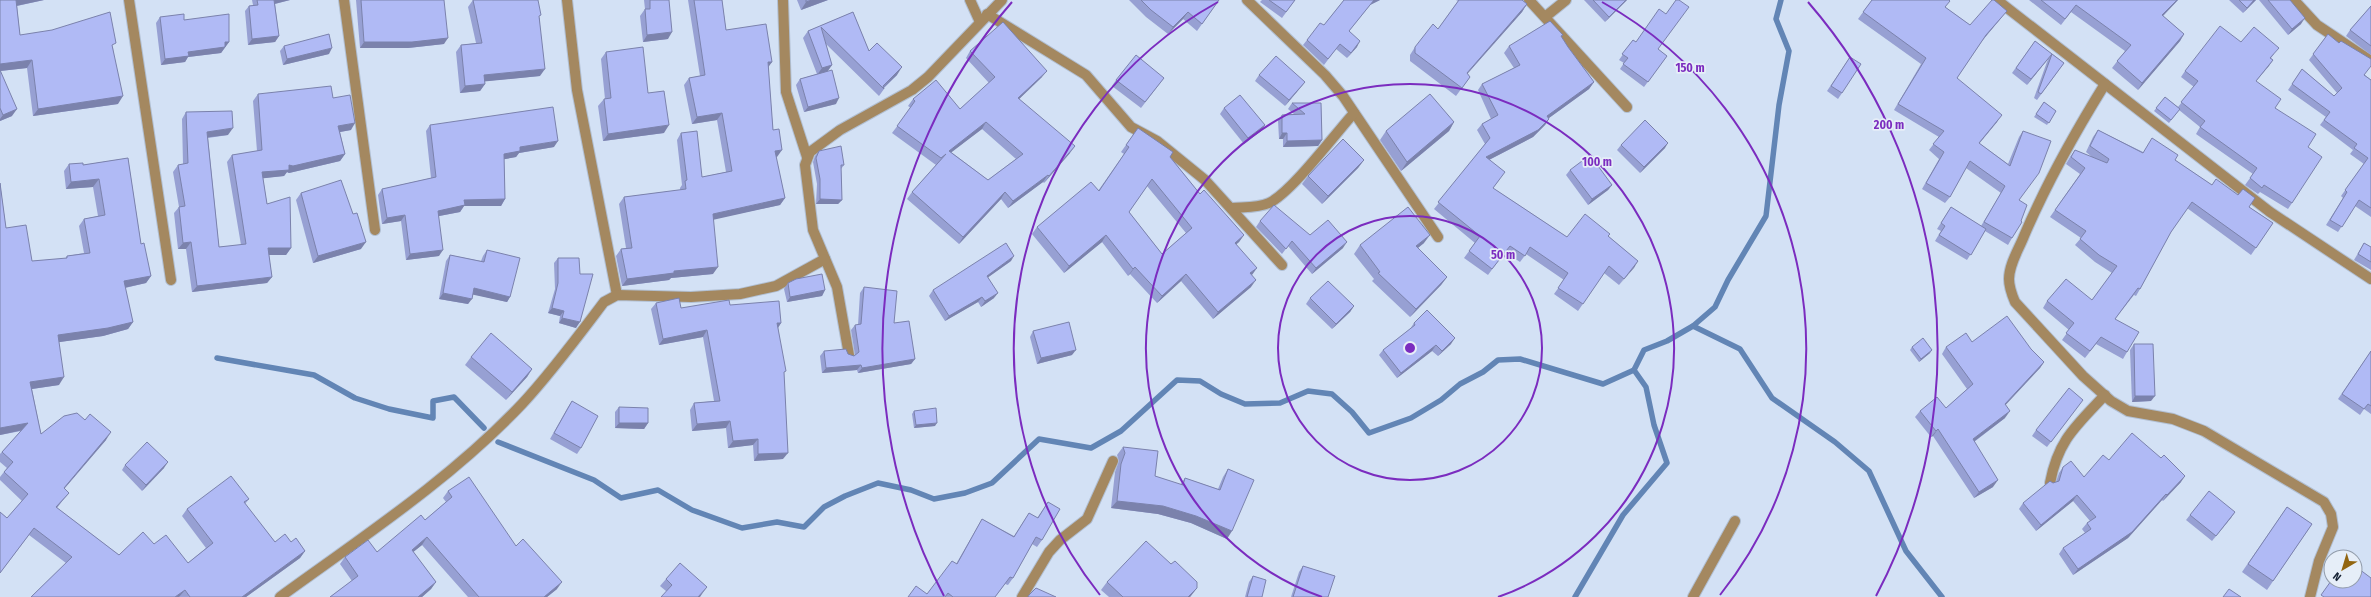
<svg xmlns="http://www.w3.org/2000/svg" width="2371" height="597" font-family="'Fira Sans Condensed',sans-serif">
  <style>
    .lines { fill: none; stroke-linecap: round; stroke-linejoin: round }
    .stream { stroke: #6285b5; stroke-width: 5.5 }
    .minor-casing { stroke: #b1bfd2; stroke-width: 12 }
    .minor { stroke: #a48860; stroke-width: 10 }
    .wall { fill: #97a0d3; fill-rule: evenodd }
    .shaded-wall { fill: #7b82ac }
    .building { fill: #b0baf5; stroke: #7b82ac; fill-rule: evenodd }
    .ring { fill: none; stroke: #7b2cbf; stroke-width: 2 }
    .centre { fill: #7b2cbf; stroke: #e6eef8; stroke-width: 2 }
    .ring-label { font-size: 12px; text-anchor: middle; font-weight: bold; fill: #7b2cbf; stroke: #e6eef8; stroke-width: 3.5; stroke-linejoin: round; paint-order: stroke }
  </style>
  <rect width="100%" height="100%" fill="#d3e1f5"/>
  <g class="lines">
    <g class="stream">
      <path d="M 1693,326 L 1740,349 L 1772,398 L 1835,442 L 1869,471 L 1906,551 L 1942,597"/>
      <path d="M 217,358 L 314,375 L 355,398 L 389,409 L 433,418 L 433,401 L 454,397 L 484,428"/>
      <path d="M 498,442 L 594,480 L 621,498 L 658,490 L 692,510 L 742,528 L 777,522 L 804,527 L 824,507 L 845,496 L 878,483 L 911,490 L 934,499 L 965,493 L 992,483 L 1039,439 L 1091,448 L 1121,431 L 1177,380 L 1200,381 L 1221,394 L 1245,404 L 1280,403 L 1308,391 L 1332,394 L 1352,412 L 1369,433 L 1411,418 L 1441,400 L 1460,384 L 1483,372 L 1498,360 L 1520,359 L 1603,384 L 1634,370"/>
      <path d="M 1575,597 L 1623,515 L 1667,463 L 1654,425 L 1646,387 L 1634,370 L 1644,350 L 1667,341 L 1693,326 L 1715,307 L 1728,280 L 1766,216 L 1779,105 L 1789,51 L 1776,19 L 1781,0"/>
    </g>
    <g class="minor-casing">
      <g id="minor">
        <path d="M 129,0 L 171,280"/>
        <path d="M 344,0 L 375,230"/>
        <path d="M 567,0 L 577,90 L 617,295"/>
        <path d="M 783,0 L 786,92 L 807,157"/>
        <path d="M 970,0 L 980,22"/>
        <path d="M 1247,0 L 1325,75 L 1343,96 L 1438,237"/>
        <path d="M 1529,0 L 1627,107"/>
        <path d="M 1997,0 L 2270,212 L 2371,279"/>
        <path d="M 2294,0 L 2317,25 L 2371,61"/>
        <path d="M 987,14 L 1086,75 L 1131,127 L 1157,141 L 1205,180 L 1282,265"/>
        <path d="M 1545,17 L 1566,0"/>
        <path d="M 2105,84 C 2074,134 2047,182 2024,236 C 2019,249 2009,264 2009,279 C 2009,287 2012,295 2015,302 L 2083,376 L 2111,401 L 2128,411 L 2173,419 L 2204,431 L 2324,502 L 2331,514 L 2333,527 L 2319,561 L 2310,597"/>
        <path d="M 1232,208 C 1244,207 1258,208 1269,203 C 1292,192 1335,134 1354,113"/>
        <path d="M 849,355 L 837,287 L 813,230 L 805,165 L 810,152 L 840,130 L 912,90 L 928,77 L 1002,0"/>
        <path d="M 2050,483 C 2058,440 2076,426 2105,395"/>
        <path d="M 280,597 C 364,536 451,479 522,404 C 551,373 579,335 604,302 L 617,295 L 691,297 L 740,294 L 776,286 L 825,259"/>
        <path d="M 1022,597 L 1049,552 L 1060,540 L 1087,519 L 1113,461"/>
        <path d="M 1693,597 L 1735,521"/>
      </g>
    </g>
    <use href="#minor" class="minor"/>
  </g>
  <g class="wall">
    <path d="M 0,0 L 44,0 L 17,6 L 20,35 L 113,48 L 118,104 L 33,116 L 27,68 L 0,71 L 12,116 L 0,121 Z"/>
    <path d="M 252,0 L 290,0 L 275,4 L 279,36 L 275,42 L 248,45 L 245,11 L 249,6 L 253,5 Z"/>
    <path d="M 356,0 L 440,0 L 444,44 L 408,48 L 360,48 Z"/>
    <path d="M 473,0 L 540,18 L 540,76 L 485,81 L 485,84 L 480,91 L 460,93 L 456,52 L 461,45 L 476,43 L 468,7 Z"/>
    <path d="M 644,0 L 669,0 L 668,39 L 643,42 L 640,16 L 645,9 Z"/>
    <path d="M 688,0 L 722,0 L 726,30 L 772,62 L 768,66 L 773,130 L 777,157 L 776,157 L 785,198 L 780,205 L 713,219 L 713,274 L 671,278 L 669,280 L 622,286 L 616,256 L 621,249 L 626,248 L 619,204 L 624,197 L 680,190 L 680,188 L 682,185 L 677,140 L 681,133 L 702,177 L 726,172 L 717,120 L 692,124 L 684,85 L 689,78 L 700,76 Z"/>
    <path d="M 797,0 L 828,0 L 801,10 Z"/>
    <path d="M 1129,0 L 1219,0 L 1197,31 L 1183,19 L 1168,34 L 1146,17 Z"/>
    <path d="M 1262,0 L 1295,0 L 1282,18 L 1260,2 Z"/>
    <path d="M 1344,0 L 1380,0 L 1370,5 L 1349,31 L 1357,47 L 1347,58 L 1336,49 L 1324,65 L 1303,45 L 1307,40 L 1324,25 Z"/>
    <path d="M 1456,0 L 1522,0 L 1527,4 L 1522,12 L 1467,74 L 1470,77 L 1456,96 L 1410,61 L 1410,55 L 1415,47 L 1438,29 L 1458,1 Z"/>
    <path d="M 1584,0 L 1627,0 L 1605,22 Z"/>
    <path d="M 1872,0 L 1945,7 L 1970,25 L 2002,17 L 1982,41 L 1957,78 L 1997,122 L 1979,143 L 2008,164 L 2019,137 L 2023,131 L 2019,200 L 2012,238 L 2008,245 L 1985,231 L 1967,260 L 1935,241 L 1941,231 L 1937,229 L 1951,207 L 1981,226 L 2001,193 L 1966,168 L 1950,197 L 1945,203 L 1922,189 L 1939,159 L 1929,150 L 1939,137 L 1894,110 L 1921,64 L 1858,19 Z"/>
    <path d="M 2029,0 L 2178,0 L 2163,16 L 2184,34 L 2180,41 L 2138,90 L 2112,68 L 2125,51 L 2071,12 L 2061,25 Z"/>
    <path d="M 2229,0 L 2256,0 L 2243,13 Z"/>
    <path d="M 2259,0 L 2290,0 L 2301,24 L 2288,35 Z"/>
    <path d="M 2371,6 L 2371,55 L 2346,36 L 2350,30 Z"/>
    <path d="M 853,12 L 869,51 L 897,75 L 884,88 L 884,89 L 879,96 L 826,44 L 832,65 L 827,72 L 836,104 L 804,112 L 796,85 L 800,79 L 817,74 L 803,38 L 808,31 Z"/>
    <path d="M 160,17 L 184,20 L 229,42 L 221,53 L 188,57 L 185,62 L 161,65 L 156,23 Z"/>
    <path d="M 2328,34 L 2365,75 L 2371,80 L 2371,217 L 2355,206 L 2338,232 L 2326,225 L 2343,198 L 2341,196 L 2364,164 L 2350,154 L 2353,150 L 2320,125 L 2326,117 L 2288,90 L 2302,69 L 2334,96 L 2337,93 L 2309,60 Z"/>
    <path d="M 1563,35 L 1561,37 L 1568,47 L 1594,82 L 1589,89 L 1549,118 L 1549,119 L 1545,125 L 1533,137 L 1489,160 L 1500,179 L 1493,188 L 1567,237 L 1608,236 L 1638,261 L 1619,285 L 1604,273 L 1578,311 L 1554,294 L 1564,280 L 1526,254 L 1520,262 L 1505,252 L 1488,275 L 1464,258 L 1475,243 L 1434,209 L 1485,144 L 1477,130 L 1482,124 L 1491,119 L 1478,90 L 1482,84 L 1514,68 L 1504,53 L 1509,46 Z"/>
    <path d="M 1633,40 L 1636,42 L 1658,49 L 1667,56 L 1644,87 L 1620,69 L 1624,63 L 1619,60 Z"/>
    <path d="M 2035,41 L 2052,54 L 2027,85 L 2012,73 Z"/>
    <path d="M 2241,42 L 2274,54 L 2271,58 L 2273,60 L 2256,81 L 2275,108 L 2308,147 L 2292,203 L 2288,209 L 2260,192 L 2258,194 L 2245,185 L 2253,174 L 2196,134 L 2200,127 L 2179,110 L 2169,123 L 2154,111 L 2165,97 L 2178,107 L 2194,87 L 2181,77 L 2185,71 Z"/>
    <path d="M 284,46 L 329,54 L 283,65 L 280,51 Z"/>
    <path d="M 970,51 L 1042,77 L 1019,99 L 1070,153 L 1044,183 L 1043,182 L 1008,208 L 1001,199 L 959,244 L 907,199 L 912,192 L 936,165 L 892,133 L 911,108 L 908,106 L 913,99 L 960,109 L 989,83 L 966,58 ZM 982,129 L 1016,159 L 988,180 L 951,152 Z"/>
    <path d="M 606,52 L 664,133 L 603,141 L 598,106 L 604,99 L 605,99 L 601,59 Z"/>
    <path d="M 2052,54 L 2064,63 L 2037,100 L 2034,98 L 2048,59 Z"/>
    <path d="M 1850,57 L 1842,93 L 1838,99 L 1827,91 Z"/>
    <path d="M 1259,75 L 1305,82 L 1301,87 L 1285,106 L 1255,81 Z"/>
    <path d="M 1164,78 L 1141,108 L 1112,86 L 1116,80 Z"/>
    <path d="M 258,94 L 333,98 L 351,130 L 340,132 L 345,154 L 340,161 L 289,173 L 287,172 L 284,176 L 263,178 L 267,204 L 291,248 L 286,255 L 269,255 L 272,277 L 267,283 L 192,292 L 186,249 L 178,249 L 174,213 L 179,207 L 173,172 L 178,165 L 183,164 L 182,119 L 186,112 L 228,135 L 208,138 L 219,247 L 241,245 L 227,162 L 232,155 L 257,151 L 253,101 Z"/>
    <path d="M 2044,102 L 2056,111 L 2047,125 L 2034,117 Z"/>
    <path d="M 1292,103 L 1321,103 L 1322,140 L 1318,146 L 1283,147 L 1283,139 L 1279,139 L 1278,120 L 1282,115 L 1294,114 L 1288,109 Z"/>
    <path d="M 1224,108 L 1265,125 L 1261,131 L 1244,144 L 1220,114 Z"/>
    <path d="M 1454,122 L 1449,131 L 1401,171 L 1380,140 L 1386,131 Z"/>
    <path d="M 430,125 L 554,147 L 519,153 L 516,157 L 504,159 L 505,199 L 501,206 L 464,206 L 460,212 L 439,216 L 439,256 L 406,260 L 401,221 L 382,224 L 378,195 L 382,189 L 431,178 L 426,131 Z"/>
    <path d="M 1138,128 L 1170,157 L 1200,194 L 1244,235 L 1239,242 L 1236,244 L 1252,275 L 1251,287 L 1213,319 L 1181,281 L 1157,303 L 1130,274 L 1128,276 L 1102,242 L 1064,273 L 1032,234 L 1037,227 L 1098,191 L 1124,154 L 1121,152 ZM 1147,186 L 1186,233 L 1162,254 L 1129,212 Z"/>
    <path d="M 2098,130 L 2143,152 L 2175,160 L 2212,185 L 2249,207 L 2273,223 L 2251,255 L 2187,208 L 2171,232 L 2140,289 L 2136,296 L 2134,295 L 2115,319 L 2127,352 L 2123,359 L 2096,344 L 2085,358 L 2062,340 L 2069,330 L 2043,308 L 2047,301 L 2092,300 L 2112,273 L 2095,262 L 2075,245 L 2081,238 L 2050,217 L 2080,174 L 2066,164 L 2070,157 L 2075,150 L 2092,157 L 2086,152 L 2093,137 Z"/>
    <path d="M 1621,145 L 1665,148 L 1640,173 L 1617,150 Z"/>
    <path d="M 819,151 L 844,165 L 841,169 L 842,200 L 838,204 L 816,204 L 817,184 L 813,162 L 815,156 Z"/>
    <path d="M 128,158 L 141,244 L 151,276 L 146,283 L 125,288 L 133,322 L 128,329 L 103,336 L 59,342 L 59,385 L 32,389 L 41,434 L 106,440 L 64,489 L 69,493 L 63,500 L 57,508 L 119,555 L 154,544 L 188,563 L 206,548 L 182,516 L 187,509 L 249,499 L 245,504 L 275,542 L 291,542 L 305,551 L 300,558 L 246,597 L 31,597 L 66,563 L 29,535 L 0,573 L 0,512 L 7,518 L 22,501 L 0,480 L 0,477 L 7,468 L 0,462 L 0,454 L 21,431 L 0,435 L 0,183 L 6,228 L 32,261 L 65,259 L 67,256 L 84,253 L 79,226 L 84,219 L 98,216 L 93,187 L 66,189 L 64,171 L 69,164 L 83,165 Z"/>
    <path d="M 1364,160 L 1358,168 L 1322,204 L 1302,184 L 1308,176 Z"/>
    <path d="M 1570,170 L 1612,185 L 1608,190 L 1588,205 L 1566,175 Z"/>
    <path d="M 301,193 L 353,214 L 361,249 L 313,263 L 296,200 Z"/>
    <path d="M 1260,221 L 1310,235 L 1343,248 L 1312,274 L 1288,246 L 1282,254 L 1256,227 Z"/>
    <path d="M 1424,243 L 1418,248 L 1447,277 L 1441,285 L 1410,317 L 1372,281 L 1374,279 L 1354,254 L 1360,245 Z"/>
    <path d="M 2364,243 L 2371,247 L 2371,270 L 2354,260 Z"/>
    <path d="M 487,250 L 510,297 L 507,302 L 473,294 L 468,304 L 439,299 L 446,261 L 450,255 L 481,261 L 483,256 Z"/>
    <path d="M 558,258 L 576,328 L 559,323 L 560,316 L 548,313 L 555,289 L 554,263 Z"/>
    <path d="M 1011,261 L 988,277 L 994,298 L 981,307 L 978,302 L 945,321 L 929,296 L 933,290 Z"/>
    <path d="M 788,283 L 825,290 L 822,296 L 787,302 L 784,289 Z"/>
    <path d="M 864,287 L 894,323 L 915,359 L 911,364 L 858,373 L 857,370 L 822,373 L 820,356 L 824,351 L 848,354 L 854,356 L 855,355 L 851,330 L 855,325 L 858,325 L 860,293 Z"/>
    <path d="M 1310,298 L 1354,306 L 1350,312 L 1332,329 L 1306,304 Z"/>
    <path d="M 656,303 L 681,308 L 730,305 L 781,323 L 778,328 L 784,374 L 783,459 L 754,461 L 753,445 L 728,448 L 726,428 L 692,431 L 690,410 L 694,403 L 714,401 L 703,337 L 659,345 L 651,309 Z"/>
    <path d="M 1414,323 L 1451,344 L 1438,356 L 1432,351 L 1397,378 L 1379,355 L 1383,350 L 1410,329 Z"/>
    <path d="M 1033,331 L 1072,355 L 1037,364 L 1030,337 Z"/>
    <path d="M 1972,342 L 2031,349 L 2044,362 L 2040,368 L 2005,405 L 2005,418 L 1974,442 L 1993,487 L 1974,498 L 1933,436 L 1931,437 L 1915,417 L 1920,411 L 1946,408 L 1967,389 L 1942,354 L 1946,347 Z"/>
    <path d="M 2134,344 L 2151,401 L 2132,402 L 2130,350 Z"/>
    <path d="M 1912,347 L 1930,353 L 1919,362 L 1910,350 Z"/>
    <path d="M 2371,351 L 2371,414 L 2364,409 L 2360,415 L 2338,399 Z"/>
    <path d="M 471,357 L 532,369 L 527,377 L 506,400 L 465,365 Z"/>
    <path d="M 572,401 L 581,448 L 577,454 L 550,439 L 568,407 Z"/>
    <path d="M 2079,405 L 2047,447 L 2032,436 L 2036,430 Z"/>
    <path d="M 619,407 L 648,423 L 644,429 L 615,428 L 615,412 Z"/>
    <path d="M 914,411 L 935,426 L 914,428 L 912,414 Z"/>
    <path d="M 1123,447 L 1155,476 L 1180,485 L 1185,478 L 1218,489 L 1223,477 L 1228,469 L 1227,539 L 1191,523 L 1158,514 L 1111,508 L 1115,472 L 1119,461 L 1117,455 Z"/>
    <path d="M 2109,460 L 2181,482 L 2163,501 L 2162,500 L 2128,538 L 2073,575 L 2059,554 L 2063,548 L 2085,533 L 2082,529 L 2087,523 L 2090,521 L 2073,501 L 2036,531 L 2019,509 L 2023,503 L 2056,482 L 2059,473 L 2063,467 L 2084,477 Z"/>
    <path d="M 125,465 L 164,468 L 142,491 L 122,470 Z"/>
    <path d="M 448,491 L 516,546 L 557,589 L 547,597 L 468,597 L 422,545 L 413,552 L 436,582 L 431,589 L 422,597 L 330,597 L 352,581 L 340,564 L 345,557 L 377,552 L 425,520 L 446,502 L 443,498 Z"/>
    <path d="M 1048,502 L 1042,540 L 1037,547 L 1032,544 L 1013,578 L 1008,585 L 1005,584 L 995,597 L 908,597 L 927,594 L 956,564 L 978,526 L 982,519 L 1014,536 L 1029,513 L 1037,518 Z"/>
    <path d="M 2287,507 L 2312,524 L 2267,590 L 2242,572 Z"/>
    <path d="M 2235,512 L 2212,541 L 2186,520 L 2190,515 Z"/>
    <path d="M 1171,564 L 1197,588 L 1190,597 L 1109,597 L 1101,590 L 1107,582 Z"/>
    <path d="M 1303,566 L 1328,597 L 1291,597 L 1299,572 Z"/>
    <path d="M 1253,576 L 1262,597 L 1245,597 L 1249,582 Z"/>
    <path d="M 666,579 L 702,594 L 666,591 L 660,586 Z"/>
  </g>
  <g class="shaded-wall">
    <path d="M 16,0 L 44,0 L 11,7 Z"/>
    <path d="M 274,0 L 290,0 L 270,5 Z"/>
    <path d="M 812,0 L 828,0 L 801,10 L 806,2 Z"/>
    <path d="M 1374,0 L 1380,0 L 1370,5 L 1345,37 Z"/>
    <path d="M 1626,0 L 1627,0 L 1605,22 L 1609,17 Z"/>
    <path d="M 2177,0 L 2178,0 L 2157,22 L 2162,15 Z"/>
    <path d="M 2254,0 L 2256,0 L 2243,13 L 2247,8 Z"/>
    <path d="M 1527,4 L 1522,12 L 1461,81 L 1467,73 Z"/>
    <path d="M 2007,11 L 2002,17 L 1981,42 L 1986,35 Z"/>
    <path d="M 1188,12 L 1183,19 L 1168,34 L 1173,27 Z"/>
    <path d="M 2305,18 L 2301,24 L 2288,35 L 2292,29 Z"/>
    <path d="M 672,32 L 668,39 L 643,42 L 647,35 Z"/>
    <path d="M 2184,34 L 2180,41 L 2138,90 L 2142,83 Z"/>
    <path d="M 279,36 L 275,42 L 248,45 L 252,39 Z"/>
    <path d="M 448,38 L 444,44 L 408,48 L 360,48 L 364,42 Z"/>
    <path d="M 1360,41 L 1357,47 L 1347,58 L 1351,53 Z"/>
    <path d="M 225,42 L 229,42 L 221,53 L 188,57 L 185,62 L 161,65 L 165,59 L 188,52 Z"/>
    <path d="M 332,48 L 329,54 L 283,65 L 287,59 Z"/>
    <path d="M 2052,54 L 2048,59 L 2027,85 L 2031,79 Z"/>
    <path d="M 32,60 L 27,68 L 0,71 L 0,64 Z"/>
    <path d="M 2273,60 L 2269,66 L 2251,87 L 2256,81 Z"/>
    <path d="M 768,62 L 772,62 L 767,69 Z"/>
    <path d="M 832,65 L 827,72 L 817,75 L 822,68 Z"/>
    <path d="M 902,67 L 897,75 L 883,88 L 883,87 Z"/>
    <path d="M 545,69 L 540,76 L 479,82 L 484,75 Z"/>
    <path d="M 1047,71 L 1042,77 L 1013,105 L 1018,98 Z"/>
    <path d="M 1305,82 L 1301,87 L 1285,106 L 1289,100 Z"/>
    <path d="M 1594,82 L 1589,89 L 1542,123 L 1547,116 Z"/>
    <path d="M 485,84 L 480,91 L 460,93 L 465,86 Z"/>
    <path d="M 123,96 L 118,104 L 33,116 L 38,109 Z"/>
    <path d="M 839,98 L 836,104 L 804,112 L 808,107 Z"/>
    <path d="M 17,109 L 12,116 L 0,121 L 0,119 L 3,115 Z"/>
    <path d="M 722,113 L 717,120 L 692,124 L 697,117 Z"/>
    <path d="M 2002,115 L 1997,122 L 1974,150 L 1979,143 Z"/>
    <path d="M 1549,119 L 1545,125 L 1533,137 L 1481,164 L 1486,157 Z"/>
    <path d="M 986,122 L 982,129 L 944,158 L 949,151 Z"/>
    <path d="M 1454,122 L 1449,131 L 1401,171 L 1407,162 Z"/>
    <path d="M 355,123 L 351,130 L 334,133 L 338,126 Z"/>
    <path d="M 669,125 L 664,133 L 603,141 L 608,134 Z"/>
    <path d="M 1265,125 L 1261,131 L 1244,144 L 1248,138 Z"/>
    <path d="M 233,128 L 228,135 L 202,138 L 207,132 Z"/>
    <path d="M 1282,133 L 1287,133 L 1283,139 L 1279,139 Z"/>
    <path d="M 1322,140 L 1318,146 L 1283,147 L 1287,141 Z"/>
    <path d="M 558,141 L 554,147 L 519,153 L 516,157 L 500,160 L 504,154 L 520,147 Z"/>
    <path d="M 1668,143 L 1665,148 L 1640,173 L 1644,167 Z"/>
    <path d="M 1075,146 L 1070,153 L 1044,183 L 1049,176 Z"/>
    <path d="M 782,150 L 777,157 L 770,158 L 775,151 Z"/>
    <path d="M 345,154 L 340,161 L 289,173 L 287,172 L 284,176 L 257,179 L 262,172 L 289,165 Z"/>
    <path d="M 1364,160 L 1358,168 L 1322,204 L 1328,196 Z"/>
    <path d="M 1048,175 L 1043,182 L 1008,208 L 1013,201 Z"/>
    <path d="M 99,179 L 93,187 L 66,189 L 71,182 Z"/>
    <path d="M 1612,185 L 1608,190 L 1588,205 L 1592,199 Z"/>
    <path d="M 1005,192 L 1001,199 L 959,244 L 963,237 Z"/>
    <path d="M 785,198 L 780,205 L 708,221 L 713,214 Z"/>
    <path d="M 505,199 L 501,206 L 464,206 L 460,212 L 434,217 L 438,211 L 464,200 Z"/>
    <path d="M 820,199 L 842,200 L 838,204 L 816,204 Z"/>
    <path d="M 405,215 L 401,221 L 382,224 L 387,218 Z"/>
    <path d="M 1106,235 L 1102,242 L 1064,273 L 1069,266 Z"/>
    <path d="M 1244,235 L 1239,242 L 1230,250 L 1235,243 Z"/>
    <path d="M 1430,235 L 1424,243 L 1410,254 L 1416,246 Z"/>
    <path d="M 191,242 L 186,249 L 178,249 L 183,243 Z"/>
    <path d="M 366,242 L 361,249 L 313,263 L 318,256 Z"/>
    <path d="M 1347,242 L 1343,248 L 1312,274 L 1316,268 Z"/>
    <path d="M 268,248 L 291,248 L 286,255 L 263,255 Z"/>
    <path d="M 443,250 L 439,256 L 406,260 L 410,254 Z"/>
    <path d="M 1014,256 L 1011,261 L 983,281 L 987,276 Z"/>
    <path d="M 1638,261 L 1634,268 L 1619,285 L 1624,279 Z"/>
    <path d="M 718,267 L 713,274 L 671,278 L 669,280 L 622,286 L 627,279 L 674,271 Z"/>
    <path d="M 1135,267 L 1130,274 L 1128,276 L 1133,269 Z"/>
    <path d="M 1257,268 L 1252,275 L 1250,273 Z"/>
    <path d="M 1186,274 L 1181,281 L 1157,303 L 1162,296 Z"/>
    <path d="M 151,276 L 146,283 L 119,289 L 124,281 Z"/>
    <path d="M 272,277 L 267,283 L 192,292 L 197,286 Z"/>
    <path d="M 1447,277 L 1441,285 L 1410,317 L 1416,309 Z"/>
    <path d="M 1256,280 L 1251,287 L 1213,319 L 1218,312 Z"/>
    <path d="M 474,288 L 510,297 L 507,302 L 470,294 Z"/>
    <path d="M 825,290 L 822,296 L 787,302 L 790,297 Z"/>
    <path d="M 443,293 L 472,299 L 468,304 L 439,299 Z"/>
    <path d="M 998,293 L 994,298 L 981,307 L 985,301 Z"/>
    <path d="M 982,297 L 978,302 L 945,321 L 949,316 Z"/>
    <path d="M 1354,306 L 1350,312 L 1332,329 L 1336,324 Z"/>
    <path d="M 552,308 L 564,311 L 560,316 L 548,313 Z"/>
    <path d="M 562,318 L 580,322 L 576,328 L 559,323 Z"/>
    <path d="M 133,322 L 128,329 L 103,336 L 53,343 L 58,335 Z"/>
    <path d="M 777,323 L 781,323 L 777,329 Z"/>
    <path d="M 707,330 L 703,337 L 659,345 L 663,339 Z"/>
    <path d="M 1455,338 L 1451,344 L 1438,356 L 1442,351 Z"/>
    <path d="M 1436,345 L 1432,351 L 1397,378 L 1401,373 Z"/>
    <path d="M 1076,350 L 1072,355 L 1037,364 L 1041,358 Z"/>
    <path d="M 1932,350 L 1930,353 L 1919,362 L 1921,359 Z"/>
    <path d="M 915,359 L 911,364 L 858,373 L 862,368 Z"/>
    <path d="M 2044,362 L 2040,368 L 2000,411 L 2005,404 Z"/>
    <path d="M 861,365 L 857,370 L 822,373 L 826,368 Z"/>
    <path d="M 532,369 L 527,377 L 506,400 L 512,392 Z"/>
    <path d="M 64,377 L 59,385 L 25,390 L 30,382 Z"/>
    <path d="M 2135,396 L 2155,396 L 2151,401 L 2132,402 Z"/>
    <path d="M 2010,411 L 2005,418 L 1968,446 L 1973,439 Z"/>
    <path d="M 730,421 L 726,428 L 692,431 L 697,424 Z"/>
    <path d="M 28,423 L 23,430 L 0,435 L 0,428 Z"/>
    <path d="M 619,423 L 648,423 L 644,429 L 615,428 Z"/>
    <path d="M 937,423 L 935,426 L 914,428 L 916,425 Z"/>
    <path d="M 1938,429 L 1933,436 L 1931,437 L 1936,431 Z"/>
    <path d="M 111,432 L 106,440 L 58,496 L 64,488 Z"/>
    <path d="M 758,439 L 753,445 L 728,448 L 733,441 Z"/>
    <path d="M 788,453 L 783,459 L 754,461 L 758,454 Z"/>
    <path d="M 168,462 L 164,468 L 142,491 L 146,485 Z"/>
    <path d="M 2185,476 L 2181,482 L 2163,501 L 2167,495 Z"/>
    <path d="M 1998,480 L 1993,487 L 1974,498 L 1979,492 Z"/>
    <path d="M 69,493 L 51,514 L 56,507 Z"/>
    <path d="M 2166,494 L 2162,500 L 2128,538 L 2073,575 L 2078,569 Z"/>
    <path d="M 2077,495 L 2073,501 L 2036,531 L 2041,525 Z"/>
    <path d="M 1117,501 L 1163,506 L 1196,516 L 1232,531 L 1227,539 L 1191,523 L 1158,514 L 1111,508 Z"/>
    <path d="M 2235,512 L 2231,518 L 2212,541 L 2216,536 Z"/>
    <path d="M 427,537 L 422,545 L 407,557 L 412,550 Z"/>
    <path d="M 305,551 L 300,558 L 246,597 L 242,597 Z"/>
    <path d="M 436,582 L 431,589 L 422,597 L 418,597 Z"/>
    <path d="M 562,582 L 557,589 L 547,597 L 544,597 Z"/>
    <path d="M 707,587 L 702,594 L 700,597 L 698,597 Z"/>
    <path d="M 1197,588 L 1190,597 L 1188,597 Z"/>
    <path d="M 185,590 L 179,597 L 175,597 Z"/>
  </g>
  <g class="building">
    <path d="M 0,0 L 17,0 L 16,0 L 20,35 L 52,30 L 110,12 L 116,43 L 112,45 L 123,96 L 38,109 L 32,60 L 0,64 Z"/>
    <path d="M 257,0 L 274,0 L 279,36 L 252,39 L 249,6 L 258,5 Z"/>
    <path d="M 361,0 L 444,0 L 448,38 L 412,42 L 364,42 Z"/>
    <path d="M 473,0 L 538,0 L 541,15 L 539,16 L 545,69 L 484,75 L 485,84 L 465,86 L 461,45 L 482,43 Z"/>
    <path d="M 650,0 L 669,0 L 672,32 L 647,35 L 645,9 L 650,9 Z"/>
    <path d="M 694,0 L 722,0 L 726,30 L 766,24 L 772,62 L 768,62 L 773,130 L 779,129 L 782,150 L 775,151 L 785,198 L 713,214 L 718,267 L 674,271 L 674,273 L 627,279 L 621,249 L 632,248 L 624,197 L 686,189 L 685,181 L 687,180 L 681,133 L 697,131 L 702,177 L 732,171 L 722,113 L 697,117 L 689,78 L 705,75 Z"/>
    <path d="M 806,0 L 812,0 L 806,2 Z"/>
    <path d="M 1141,0 L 1219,0 L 1202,24 L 1188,12 L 1173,27 L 1151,10 Z"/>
    <path d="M 1269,0 L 1295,0 L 1286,12 Z"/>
    <path d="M 1344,0 L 1374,0 L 1349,31 L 1360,41 L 1351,53 L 1340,44 L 1328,59 L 1307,40 L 1320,23 L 1324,25 Z"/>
    <path d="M 1459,0 L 1522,0 L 1527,4 L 1467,73 L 1470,77 L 1462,88 L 1415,53 L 1415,47 L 1433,24 L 1438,29 Z"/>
    <path d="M 1593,0 L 1626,0 L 1609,17 Z"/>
    <path d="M 1676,0 L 1679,0 L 1689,7 L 1658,49 L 1667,56 L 1648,82 L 1623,64 L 1628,58 L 1622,54 L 1633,40 L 1636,42 L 1659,9 L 1666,14 Z"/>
    <path d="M 1872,0 L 1949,0 L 1950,1 L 1945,7 L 1970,25 L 1992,0 L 1994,0 L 2007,11 L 1986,35 L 1957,78 L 2002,115 L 1979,143 L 2010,166 L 2023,131 L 2051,141 L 2039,173 L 2019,200 L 2027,205 L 2021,221 L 2022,222 L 2012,238 L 1984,222 L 2005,186 L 1970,161 L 1950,197 L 1926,183 L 1944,152 L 1933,144 L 1944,131 L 1898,104 L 1926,58 L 1863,12 Z"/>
    <path d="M 2041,0 L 2177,0 L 2162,15 L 2184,34 L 2142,83 L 2117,61 L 2131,45 L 2076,5 L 2065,19 Z"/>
    <path d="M 2239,0 L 2254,0 L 2247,8 Z"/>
    <path d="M 2268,0 L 2290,0 L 2305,18 L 2292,29 Z"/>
    <path d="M 2371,6 L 2371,46 L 2350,30 Z"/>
    <path d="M 853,12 L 869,51 L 877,43 L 902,67 L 883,86 L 884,89 L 821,27 L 832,65 L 822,68 L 808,31 Z"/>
    <path d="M 184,14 L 184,20 L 229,14 L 229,42 L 225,42 L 225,47 L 188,52 L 189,56 L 165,59 L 160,17 Z"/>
    <path d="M 1550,21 L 1563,35 L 1561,36 L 1568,47 L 1594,82 L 1547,116 L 1549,119 L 1538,130 L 1486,157 L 1505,172 L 1493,188 L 1567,237 L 1585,214 L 1610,234 L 1608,236 L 1638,261 L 1624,279 L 1609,266 L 1583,304 L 1558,288 L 1568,273 L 1530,247 L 1525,256 L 1510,246 L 1492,269 L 1469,251 L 1480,236 L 1438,202 L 1490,138 L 1482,124 L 1498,115 L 1482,84 L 1520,65 L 1509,46 Z"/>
    <path d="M 1003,22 L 1047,71 L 1018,98 L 1075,146 L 1049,176 L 1048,175 L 1013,201 L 1005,192 L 963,237 L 912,192 L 946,154 L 941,158 L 897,126 L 915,101 L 913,99 L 936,80 L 960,109 L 995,77 L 970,51 ZM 986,122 L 1023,154 L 988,180 L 949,151 Z"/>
    <path d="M 2220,26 L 2241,42 L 2254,27 L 2279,48 L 2270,58 L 2273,60 L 2256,81 L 2281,99 L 2275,108 L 2316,134 L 2308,147 L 2322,157 L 2292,203 L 2264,185 L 2262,188 L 2250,178 L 2257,168 L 2200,127 L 2205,121 L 2181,102 L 2198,81 L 2185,71 Z"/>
    <path d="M 329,34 L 332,48 L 287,59 L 284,46 Z"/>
    <path d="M 2328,34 L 2339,43 L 2341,41 L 2371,59 L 2371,66 L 2364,75 L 2371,80 L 2371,208 L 2359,200 L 2342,227 L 2330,220 L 2347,192 L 2345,190 L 2368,158 L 2354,148 L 2357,144 L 2324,120 L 2330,112 L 2292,84 L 2302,69 L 2334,96 L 2342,88 L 2313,54 Z"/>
    <path d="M 2035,41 L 2052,54 L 2031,79 L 2016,68 Z"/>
    <path d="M 643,47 L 648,93 L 664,91 L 669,125 L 608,134 L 604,99 L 611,98 L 606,52 Z"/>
    <path d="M 2052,54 L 2064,63 L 2041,94 L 2038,92 Z"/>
    <path d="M 1136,55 L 1164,78 L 1145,102 L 1116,80 Z"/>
    <path d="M 1276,56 L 1305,82 L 1289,100 L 1259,75 Z"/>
    <path d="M 1850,57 L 1861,64 L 1842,93 L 1831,86 Z"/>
    <path d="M 0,70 L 17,109 L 3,115 L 0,108 Z"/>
    <path d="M 832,70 L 839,98 L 808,107 L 800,79 Z"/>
    <path d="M 331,86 L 333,98 L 350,95 L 355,123 L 338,126 L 345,154 L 293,166 L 289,165 L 289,170 L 262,172 L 267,204 L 290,197 L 291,248 L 268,248 L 272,277 L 197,286 L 191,242 L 183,243 L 179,207 L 185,206 L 178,165 L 188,163 L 186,112 L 232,111 L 233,128 L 207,132 L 219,247 L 246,244 L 232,155 L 262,150 L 258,94 Z"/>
    <path d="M 1430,94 L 1454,122 L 1407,162 L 1386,131 Z"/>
    <path d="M 1240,95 L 1265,125 L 1248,138 L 1224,108 Z"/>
    <path d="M 2165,97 L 2180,109 L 2171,120 L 2156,108 Z"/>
    <path d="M 2044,102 L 2056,111 L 2049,123 L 2036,114 Z"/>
    <path d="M 1292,103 L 1321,103 L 1322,140 L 1287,141 L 1287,133 L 1282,133 L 1282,115 L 1305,114 Z"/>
    <path d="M 553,107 L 558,141 L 520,147 L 520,151 L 504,154 L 505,199 L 464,200 L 465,205 L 438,211 L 443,250 L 410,254 L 405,215 L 387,218 L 382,189 L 436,177 L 430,125 Z"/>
    <path d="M 1645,120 L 1668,143 L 1644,167 L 1621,145 Z"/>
    <path d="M 1138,128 L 1173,152 L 1170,157 L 1200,194 L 1204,190 L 1244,235 L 1235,243 L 1257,268 L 1250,273 L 1256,280 L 1218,312 L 1186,274 L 1162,296 L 1135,267 L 1133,269 L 1106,235 L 1069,266 L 1037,227 L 1091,182 L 1099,191 L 1129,147 L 1126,145 ZM 1152,179 L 1192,228 L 1162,254 L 1129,212 Z"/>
    <path d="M 2098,130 L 2143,153 L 2152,138 L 2178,155 L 2175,160 L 2212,185 L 2216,179 L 2238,195 L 2243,189 L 2255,198 L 2249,207 L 2273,223 L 2256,248 L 2192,202 L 2171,232 L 2140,289 L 2138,288 L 2115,319 L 2139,332 L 2127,352 L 2101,337 L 2090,351 L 2066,333 L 2074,323 L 2047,301 L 2066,279 L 2092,300 L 2117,266 L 2099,255 L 2080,239 L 2086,231 L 2055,210 L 2085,168 L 2071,157 L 2075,150 L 2107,163 L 2109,159 L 2090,146 Z"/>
    <path d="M 1343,139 L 1364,160 L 1328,196 L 1308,176 Z"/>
    <path d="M 841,146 L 844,165 L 841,165 L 842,200 L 820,199 L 820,179 L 816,158 L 819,151 Z"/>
    <path d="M 1590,155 L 1612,185 L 1592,199 L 1570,170 Z"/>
    <path d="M 128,158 L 141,244 L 144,243 L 151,276 L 124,281 L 133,322 L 108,328 L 58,335 L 64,377 L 30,382 L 41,434 L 64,416 L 77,413 L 85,420 L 90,414 L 111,432 L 64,488 L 69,493 L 56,507 L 119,555 L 143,532 L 154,544 L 166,535 L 188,563 L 213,543 L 187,509 L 231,476 L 249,499 L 244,502 L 275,542 L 285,534 L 291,542 L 296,538 L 305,551 L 242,597 L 190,597 L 185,590 L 175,597 L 31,597 L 72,557 L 34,528 L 0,573 L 0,512 L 7,518 L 28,494 L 4,472 L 13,462 L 2,452 L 28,423 L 0,428 L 0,183 L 6,228 L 26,225 L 32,261 L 67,258 L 67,256 L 90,253 L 84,219 L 105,215 L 99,179 L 71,182 L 69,164 L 83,163 L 83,165 Z"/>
    <path d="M 341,180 L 353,214 L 357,213 L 366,242 L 318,256 L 301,193 Z"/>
    <path d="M 1274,205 L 1310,235 L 1328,220 L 1347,242 L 1316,268 L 1292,241 L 1286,249 L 1260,221 Z"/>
    <path d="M 1408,207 L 1430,235 L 1416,246 L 1447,277 L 1416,309 L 1378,273 L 1380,272 L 1360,245 Z"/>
    <path d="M 1951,207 L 1986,229 L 1971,255 L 1939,235 L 1945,226 L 1941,223 Z"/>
    <path d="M 1006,243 L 1014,256 L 987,276 L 998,293 L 985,301 L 982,297 L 949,316 L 933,290 Z"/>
    <path d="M 2364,243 L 2371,247 L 2371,262 L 2358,254 Z"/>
    <path d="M 487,250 L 520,258 L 510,297 L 474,288 L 472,299 L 443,293 L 450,255 L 484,262 Z"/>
    <path d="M 558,258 L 579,258 L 580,274 L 593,274 L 580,322 L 562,318 L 564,311 L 552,308 L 558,283 Z"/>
    <path d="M 822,274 L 825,290 L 790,297 L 788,283 L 796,279 Z"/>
    <path d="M 1328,281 L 1354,306 L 1336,324 L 1310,298 Z"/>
    <path d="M 864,287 L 897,291 L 894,323 L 909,321 L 915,359 L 862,368 L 861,365 L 826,368 L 824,351 L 846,349 L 848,354 L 854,356 L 859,352 L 855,325 L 861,324 Z"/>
    <path d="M 679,298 L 681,308 L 729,300 L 730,305 L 779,301 L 781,323 L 777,323 L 786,371 L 784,372 L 788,453 L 758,454 L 758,439 L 733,441 L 730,421 L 697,424 L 694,403 L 720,401 L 707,330 L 663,339 L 656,303 Z"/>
    <path d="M 1427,310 L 1455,338 L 1442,351 L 1436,345 L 1401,373 L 1383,350 L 1415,325 L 1414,323 Z"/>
    <path d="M 2007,316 L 2031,349 L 2044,362 L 2005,404 L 2010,411 L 1973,439 L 1998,480 L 1979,492 L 1938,429 L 1936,431 L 1920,411 L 1937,397 L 1946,408 L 1973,384 L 1946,347 L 1966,333 L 1972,342 Z"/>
    <path d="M 1069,322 L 1076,350 L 1041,358 L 1033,331 Z"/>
    <path d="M 491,333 L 532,369 L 512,392 L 471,357 Z"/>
    <path d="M 1923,338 L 1932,350 L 1921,359 L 1912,347 Z"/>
    <path d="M 2134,344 L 2153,344 L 2155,396 L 2135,396 Z"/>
    <path d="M 2371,351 L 2371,406 L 2368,404 L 2364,409 L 2342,394 Z"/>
    <path d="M 2069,388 L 2083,400 L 2051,442 L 2036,430 Z"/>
    <path d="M 572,401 L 598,416 L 581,448 L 554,433 Z"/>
    <path d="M 619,407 L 648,408 L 648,423 L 619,423 Z"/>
    <path d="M 936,408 L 937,423 L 916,425 L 914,411 Z"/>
    <path d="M 2132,433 L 2161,458 L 2164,455 L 2185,476 L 2167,495 L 2166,494 L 2132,532 L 2078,569 L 2063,548 L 2091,529 L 2087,523 L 2096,517 L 2077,495 L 2041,525 L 2023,503 L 2050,481 L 2053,483 L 2059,481 L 2063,467 L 2071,461 L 2084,477 L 2103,455 L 2109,460 Z"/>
    <path d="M 147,442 L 168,462 L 146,485 L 125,465 Z"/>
    <path d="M 1123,447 L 1158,451 L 1155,476 L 1183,485 L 1185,478 L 1220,490 L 1228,469 L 1254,480 L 1232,531 L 1196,516 L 1163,506 L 1117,501 L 1121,464 L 1125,453 Z"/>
    <path d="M 469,477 L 516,546 L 523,539 L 562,582 L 544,597 L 479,597 L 427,537 L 412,550 L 436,582 L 418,597 L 330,597 L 358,576 L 345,557 L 368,540 L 377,552 L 421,515 L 425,520 L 452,497 L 448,491 Z"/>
    <path d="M 2209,491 L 2235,512 L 2216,536 L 2190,515 Z"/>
    <path d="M 1048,502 L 1060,509 L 1042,540 L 1036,537 L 1013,578 L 1010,577 L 995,597 L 953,597 L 948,593 L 945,597 L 908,597 L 916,586 L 927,594 L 952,561 L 957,564 L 982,519 L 1014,537 L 1029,513 L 1038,518 Z"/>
    <path d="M 2287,507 L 2312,524 L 2273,581 L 2248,564 Z"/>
    <path d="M 1146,541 L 1171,564 L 1175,561 L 1197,582 L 1197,588 L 1188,597 L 1123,597 L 1107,582 Z"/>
    <path d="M 680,563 L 707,587 L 698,597 L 661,597 L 672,585 L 666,579 Z"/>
    <path d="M 1303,566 L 1335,576 L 1328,597 L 1293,597 Z"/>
    <path d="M 2355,566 L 2371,578 L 2371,597 L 2324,597 L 2321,595 L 2331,581 L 2355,581 Z"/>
    <path d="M 1253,576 L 1266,580 L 1262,597 L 1247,597 Z"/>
    <path d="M 1036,588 L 1056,597 L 1028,597 L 1029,595 Z"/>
    <path d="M 2229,589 L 2241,597 L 2223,597 Z"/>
  </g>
  <g class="ring">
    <circle cx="1410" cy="348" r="132"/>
    <path d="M1322 597A264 264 0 1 1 1498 597"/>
    <path d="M1100 595A396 396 0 0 1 1218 2M1602 2A396 396 0 0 1 1720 595"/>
    <path d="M944 596A528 528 0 0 1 1012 2M1808 2A528 528 0 0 1 1876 596"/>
  </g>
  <circle cx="1410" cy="348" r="6" class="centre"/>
  <g class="ring-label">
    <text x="1690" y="72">150 m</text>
    <text x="1889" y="129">200 m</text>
    <text x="1597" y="166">100 m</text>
    <text x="1503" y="259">50 m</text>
  </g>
  <g transform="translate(2343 569) rotate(218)"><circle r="19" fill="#e6eef8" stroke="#929caa"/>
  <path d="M0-3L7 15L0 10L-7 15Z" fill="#926510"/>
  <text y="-6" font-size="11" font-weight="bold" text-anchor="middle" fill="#152234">N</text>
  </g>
</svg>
